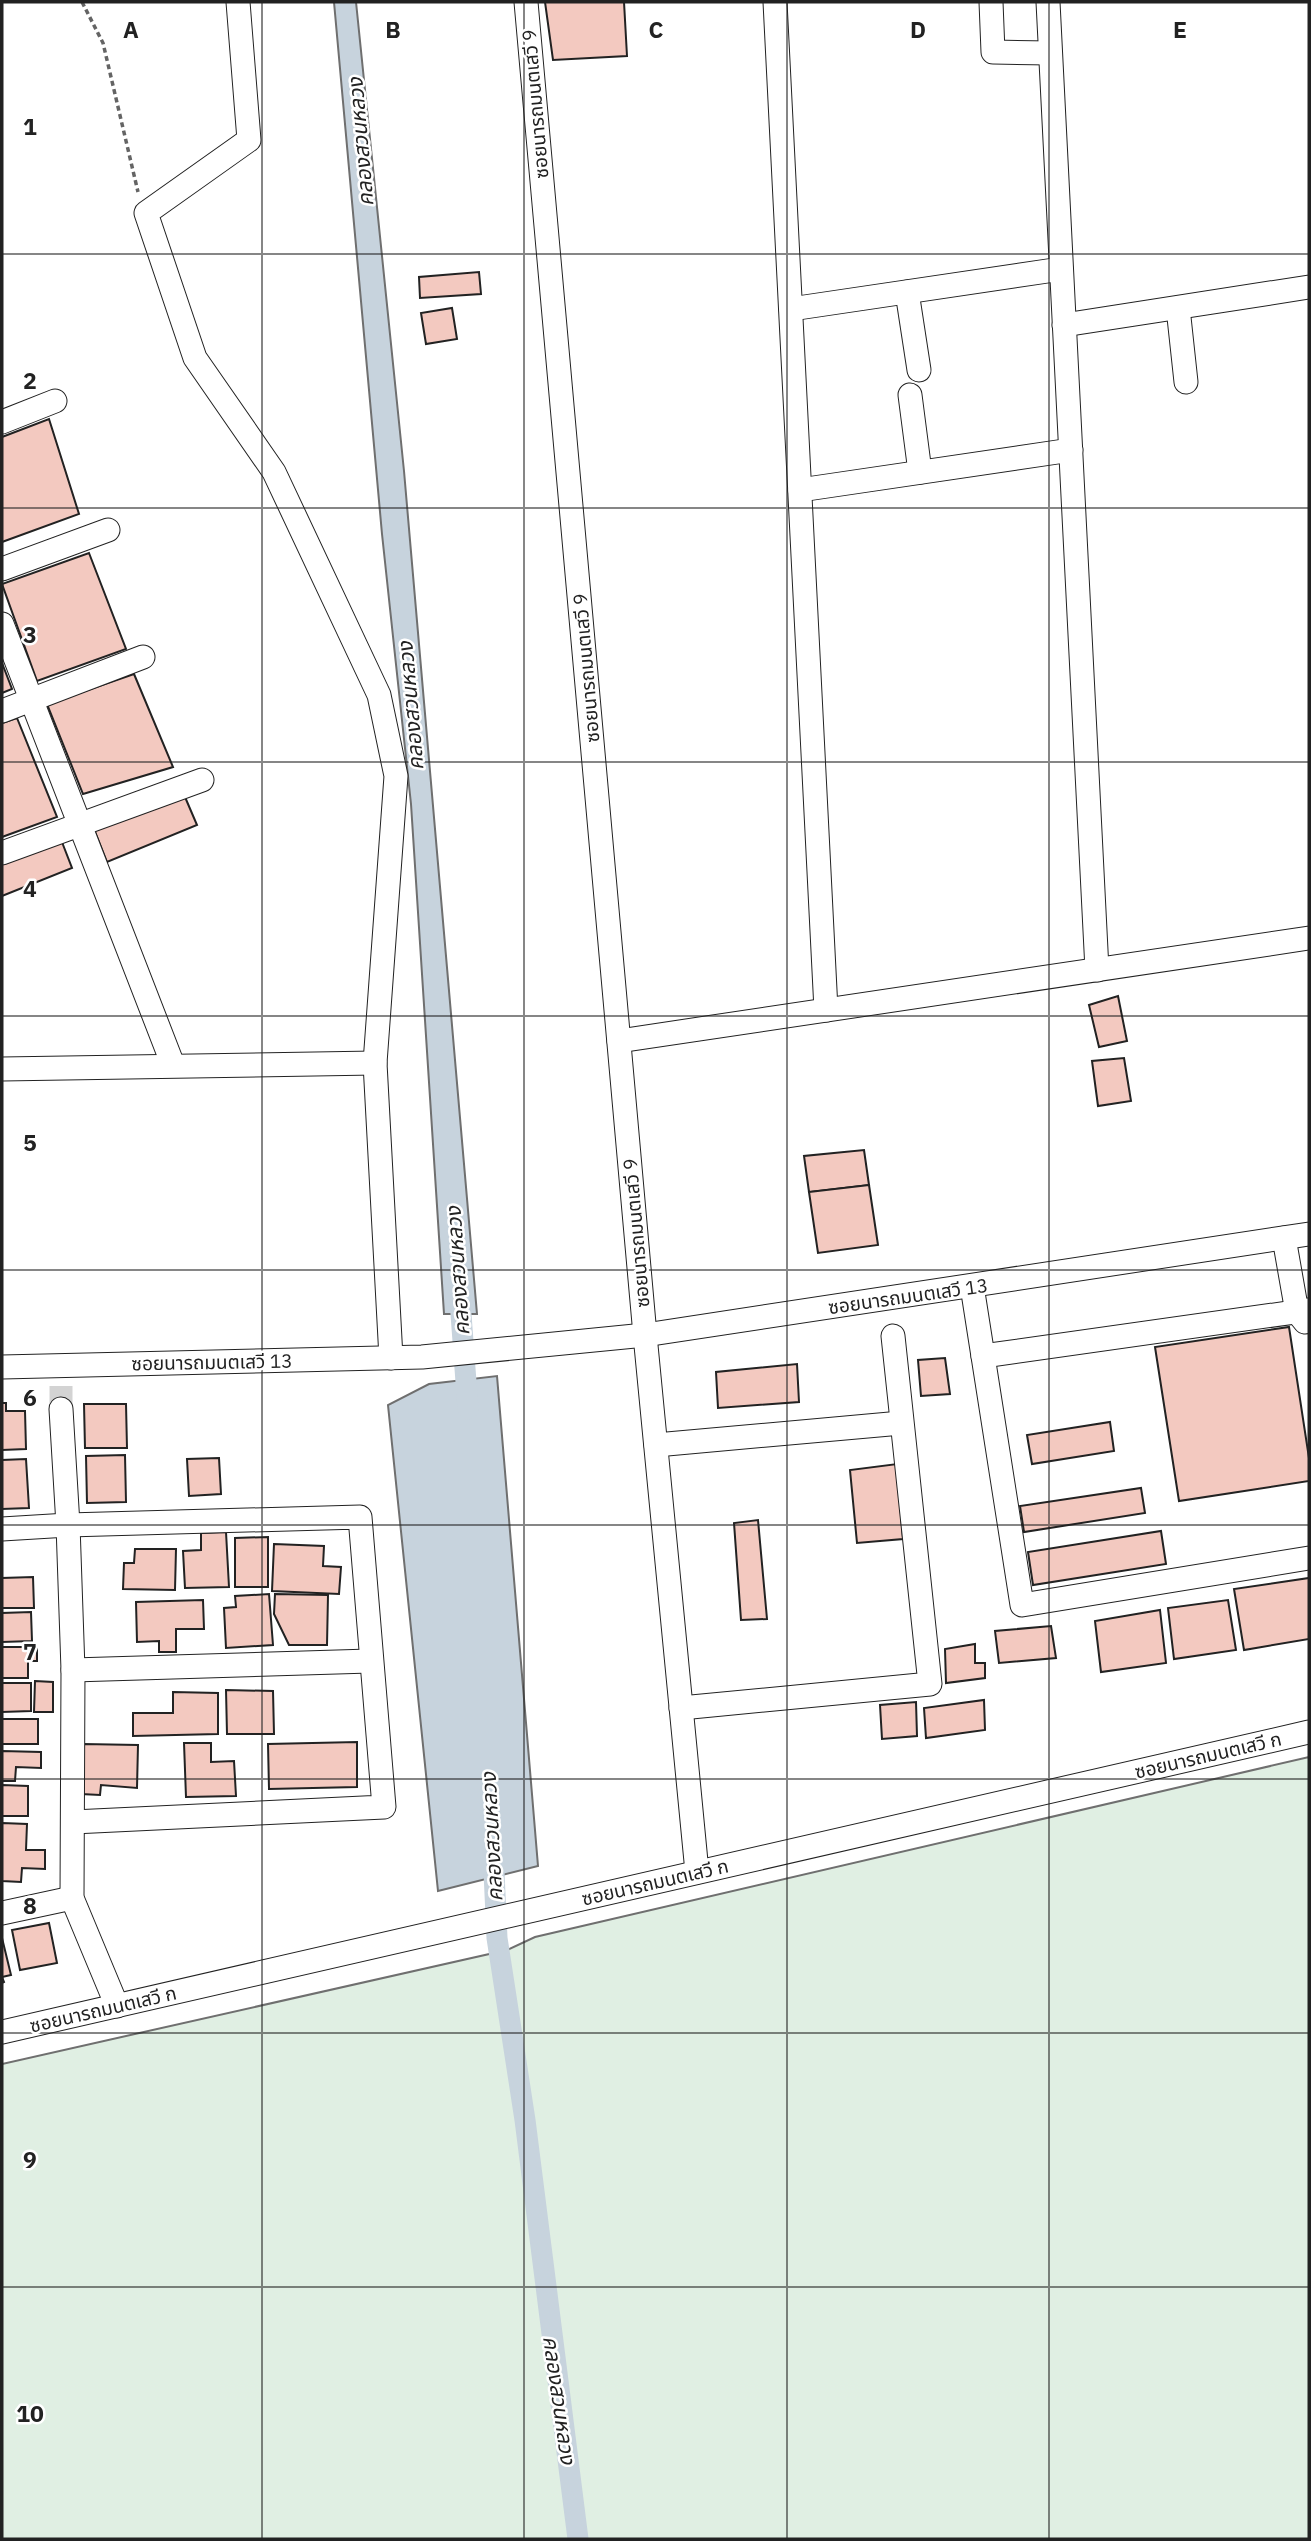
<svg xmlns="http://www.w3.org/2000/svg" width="1311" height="2541" font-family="'IBM Plex Sans','Noto Sans Thai',sans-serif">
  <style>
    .green { fill: #e0efe3; stroke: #6f6f6f; stroke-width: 2 }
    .water { fill: #c7d3dd; stroke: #6f6f6f; stroke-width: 2 }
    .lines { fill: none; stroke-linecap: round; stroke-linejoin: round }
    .canal { stroke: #c7d3dd; stroke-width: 21 }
    .building { fill: #f3c9c0; stroke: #222; stroke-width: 2 }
    .minor-tunnel { stroke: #d3d3d3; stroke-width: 23; stroke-dasharray: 23 11; stroke-linecap: butt }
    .minor-casing { stroke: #222; stroke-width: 25 }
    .path { stroke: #646464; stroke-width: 3.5; stroke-dasharray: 5 3.5; stroke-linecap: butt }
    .minor { stroke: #fff; stroke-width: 23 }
    .grid { fill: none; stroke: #222; stroke-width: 2; stroke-opacity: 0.55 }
    .labels { text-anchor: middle; stroke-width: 5; stroke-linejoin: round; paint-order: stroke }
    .street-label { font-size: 19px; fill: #222; stroke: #fff }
    .water-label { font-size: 21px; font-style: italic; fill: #222; stroke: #fff }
    .grid-label { font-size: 23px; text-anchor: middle; font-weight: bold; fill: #222; stroke: #fff; stroke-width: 5; stroke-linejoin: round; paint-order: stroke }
  </style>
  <rect width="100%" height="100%" fill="#fff"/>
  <path class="green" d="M 1309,1757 L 1309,2539 L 2,2539 L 2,2064 L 507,1950 L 535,1937 Z"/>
  <g class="water">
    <path d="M 334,2 L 356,2 L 404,471 L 477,1314 L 444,1314 L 411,804 L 382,534 Z"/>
    <path d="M 497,1376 L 538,1866 L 438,1891 L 388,1405 L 429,1384 Z"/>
  </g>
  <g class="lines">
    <g class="canal">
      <path d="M 459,1287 L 468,1409"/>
      <path d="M 493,1850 L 497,1938 L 525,2120 L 578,2539"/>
    </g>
  </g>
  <g class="building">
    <path d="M 545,2 L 624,2 L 627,56 L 553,60 Z"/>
    <path d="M 479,272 L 481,294 L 420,298 L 419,277 Z"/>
    <path d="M 452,308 L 457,339 L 426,344 L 421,313 Z"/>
    <path d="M 49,419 L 79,514 L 2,542 L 2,437 Z"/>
    <path d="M 89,553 L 126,649 L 37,681 L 2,584 Z"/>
    <path d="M 2,663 L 12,689 L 2,693 Z"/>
    <path d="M 134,674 L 173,767 L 83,794 L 47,704 Z"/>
    <path d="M 17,718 L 57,817 L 2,837 L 2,723 Z"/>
    <path d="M 185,797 L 197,825 L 107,862 L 94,829 Z"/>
    <path d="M 60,837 L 72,868 L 2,896 L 2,860 Z"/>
    <path d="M 1118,996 L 1127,1041 L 1099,1047 L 1089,1005 Z"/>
    <path d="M 1124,1058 L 1131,1101 L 1098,1106 L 1092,1061 Z"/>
    <path d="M 864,1150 L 869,1185 L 809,1192 L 804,1156 Z"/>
    <path d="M 869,1185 L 878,1245 L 818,1253 L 809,1192 Z"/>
    <path d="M 1289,1327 L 1309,1458 L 1309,1481 L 1179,1501 L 1155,1347 Z"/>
    <path d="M 945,1358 L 950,1394 L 921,1396 L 918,1360 Z"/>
    <path d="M 797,1364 L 799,1402 L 718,1408 L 716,1372 Z"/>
    <path d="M 2,1403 L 6,1403 L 6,1411 L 25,1411 L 26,1449 L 2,1450 Z"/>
    <path d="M 84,1404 L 126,1404 L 127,1448 L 85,1448 Z"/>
    <path d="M 1110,1422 L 1114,1451 L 1032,1464 L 1027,1435 Z"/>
    <path d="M 125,1455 L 126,1502 L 87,1503 L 86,1456 Z"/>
    <path d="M 219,1458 L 221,1494 L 189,1496 L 187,1459 Z"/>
    <path d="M 26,1459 L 29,1508 L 2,1509 L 2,1460 Z"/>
    <path d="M 897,1464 L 903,1539 L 857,1543 L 850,1470 Z"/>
    <path d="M 1141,1488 L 1145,1513 L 1024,1532 L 1020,1506 Z"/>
    <path d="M 758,1520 L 767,1619 L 741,1620 L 734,1523 Z"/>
    <path d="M 1161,1531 L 1166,1564 L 1033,1585 L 1028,1552 Z"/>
    <path d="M 226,1532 L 229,1587 L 185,1588 L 183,1551 L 201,1550 L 201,1533 Z"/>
    <path d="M 268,1537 L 268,1587 L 235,1587 L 235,1538 Z"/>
    <path d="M 274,1544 L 324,1546 L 323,1566 L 341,1567 L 339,1594 L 272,1591 Z"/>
    <path d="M 135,1549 L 176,1549 L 175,1590 L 123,1589 L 124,1563 L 134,1563 Z"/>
    <path d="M 33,1577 L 34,1608 L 2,1608 L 2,1578 Z"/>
    <path d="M 1309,1578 L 1309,1639 L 1244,1650 L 1234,1589 Z"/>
    <path d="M 269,1594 L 273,1645 L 226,1648 L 224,1608 L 236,1607 L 235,1596 Z"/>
    <path d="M 275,1594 L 328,1595 L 327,1645 L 289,1645 L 274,1614 Z"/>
    <path d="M 203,1600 L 204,1629 L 176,1629 L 176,1652 L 159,1652 L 159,1641 L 137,1642 L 136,1602 Z"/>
    <path d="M 1228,1600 L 1236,1650 L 1174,1659 L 1168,1608 Z"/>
    <path d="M 1160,1610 L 1166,1663 L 1101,1672 L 1095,1621 Z"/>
    <path d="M 31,1612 L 32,1641 L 2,1642 L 2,1613 Z"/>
    <path d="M 1051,1626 L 1056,1658 L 999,1663 L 995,1631 Z"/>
    <path d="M 975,1644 L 975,1663 L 985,1663 L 985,1678 L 946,1683 L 945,1649 Z"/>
    <path d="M 2,1647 L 37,1647 L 37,1661 L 28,1661 L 28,1678 L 2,1678 Z"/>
    <path d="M 35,1681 L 53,1682 L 53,1712 L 34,1712 Z"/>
    <path d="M 2,1683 L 31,1683 L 31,1711 L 2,1712 Z"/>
    <path d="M 226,1690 L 273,1691 L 274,1734 L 227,1734 Z"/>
    <path d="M 173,1692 L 218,1693 L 218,1734 L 133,1736 L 133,1713 L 173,1713 Z"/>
    <path d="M 984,1700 L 985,1730 L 926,1738 L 924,1708 Z"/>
    <path d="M 916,1702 L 917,1736 L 882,1739 L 880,1705 Z"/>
    <rect x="2" y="1719" width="36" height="25"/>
    <path d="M 357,1742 L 357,1787 L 269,1789 L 268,1744 Z"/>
    <path d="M 184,1743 L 211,1743 L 211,1762 L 234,1761 L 236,1796 L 186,1797 Z"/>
    <path d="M 83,1744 L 138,1745 L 137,1788 L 101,1785 L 100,1795 L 81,1794 Z"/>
    <path d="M 2,1751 L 41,1752 L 41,1768 L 16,1767 L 15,1781 L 2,1781 Z"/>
    <path d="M 2,1785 L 28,1786 L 28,1816 L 2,1816 Z"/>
    <path d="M 2,1823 L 27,1824 L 26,1850 L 45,1850 L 45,1869 L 22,1868 L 21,1882 L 2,1881 Z"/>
    <path d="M 49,1923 L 57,1963 L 20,1970 L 12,1930 Z"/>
    <path d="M 2,1938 L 11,1975 L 2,1977 L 4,1982 L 2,1983 Z"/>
  </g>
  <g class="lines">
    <path class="minor-tunnel" d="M 61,1409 L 61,1383"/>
    <g class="minor-casing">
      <g id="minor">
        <path d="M 238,2 L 249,140 L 146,213 L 195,358 L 274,472 L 379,695 L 396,776 L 375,1063 L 391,1358"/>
        <path d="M 526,2 L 645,1335 L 697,1872"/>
        <path d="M 775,2 L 826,1010"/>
        <path d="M 991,2 L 993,52 L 1050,53"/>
        <path d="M 1048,2 L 1097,970"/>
        <path d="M 907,292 L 919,370"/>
        <path d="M 1178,308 L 1186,382"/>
        <path d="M 791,309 L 1061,269"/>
        <path d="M 1064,325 L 1309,287"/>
        <path d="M 910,395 L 920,472"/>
        <path d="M 2,422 L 55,401"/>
        <path d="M 800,490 L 1071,450"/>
        <path d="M 2,569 L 108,530"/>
        <path d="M 2,624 L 173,1065"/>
        <path d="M 2,711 L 143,657"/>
        <path d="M 2,853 L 202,780"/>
        <path d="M 619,1041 L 1309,938"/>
        <path d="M 2,1069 L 375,1063"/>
        <path d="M 1284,1238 L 1297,1312 L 1305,1322"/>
        <path d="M 972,1286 L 1022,1605 L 1309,1558"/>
        <path d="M 983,1356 L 1309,1310"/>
        <path d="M 2,1367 L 422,1357 L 645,1335 L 1309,1234"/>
        <path d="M 61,1409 L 68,1525 L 73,1670 L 72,1898 L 117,2006"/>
        <path d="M 656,1445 L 901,1423"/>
        <path d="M 2,1529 L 68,1525 L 360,1517 L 384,1807 L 73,1822"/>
        <path d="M 73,1670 L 370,1661"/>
        <path d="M 681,1708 L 930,1684 L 893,1336"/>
        <path d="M 2,1913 L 72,1898"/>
        <path d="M 2,2032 L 1309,1732"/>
      </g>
    </g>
    <path class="path" d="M 82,2 L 103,43 L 138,192"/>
    <use href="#minor" class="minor"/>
  </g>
  <path class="grid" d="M 262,2 L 262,2539M 524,2 L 524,2539M 787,2 L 787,2539M 1049,2 L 1049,2539M 2,254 L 1309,254M 2,508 L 1309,508M 2,762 L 1309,762M 2,1016 L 1309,1016M 2,1270 L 1309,1270M 2,1525 L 1309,1525M 2,1779 L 1309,1779M 2,2033 L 1309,2033M 2,2287 L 1309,2287"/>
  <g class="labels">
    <g class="street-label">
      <text transform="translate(535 104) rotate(-95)" y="7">ซอยนารถมนตเสวี 9</text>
      <text transform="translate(586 668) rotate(-95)" y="7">ซอยนารถมนตเสวี 9</text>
      <text transform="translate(636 1233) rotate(-95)" y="7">ซอยนารถมนตเสวี 9</text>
      <text transform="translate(908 1296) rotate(-8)" y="7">ซอยนารถมนตเสวี 13</text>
      <text transform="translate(212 1362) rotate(-1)" y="7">ซอยนารถมนตเสวี 13</text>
      <text transform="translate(1208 1755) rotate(-13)" y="7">ซอยนารถมนตเสวี ก</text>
      <text transform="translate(655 1882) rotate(-13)" y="7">ซอยนารถมนตเสวี ก</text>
      <text transform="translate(103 2009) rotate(-13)" y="7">ซอยนารถมนตเสวี ก</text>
    </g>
    <g class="water-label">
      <text transform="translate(361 142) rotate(-95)" y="7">คลองสวนหลวง</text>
      <text transform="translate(411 706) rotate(-95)" y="7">คลองสวนหลวง</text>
      <text transform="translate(458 1271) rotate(-94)" y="7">คลองสวนหลวง</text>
      <text transform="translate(492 1837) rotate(-93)" y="7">คลองสวนหลวง</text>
      <text transform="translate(559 2400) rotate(82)" y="7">คลองสวนหลวง</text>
    </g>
  </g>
  <g class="grid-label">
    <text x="131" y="38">A</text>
    <text x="393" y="38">B</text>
    <text x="656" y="38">C</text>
    <text x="918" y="38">D</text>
    <text x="1180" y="38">E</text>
    <text x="30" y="135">1</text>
    <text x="30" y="389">2</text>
    <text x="30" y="643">3</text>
    <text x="30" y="897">4</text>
    <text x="30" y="1151">5</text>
    <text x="30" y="1406">6</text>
    <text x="30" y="1660">7</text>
    <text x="30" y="1914">8</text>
    <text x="30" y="2168">9</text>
    <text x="30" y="2422">10</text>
  </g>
  <rect width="1311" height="2541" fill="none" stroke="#222222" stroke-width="7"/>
</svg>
